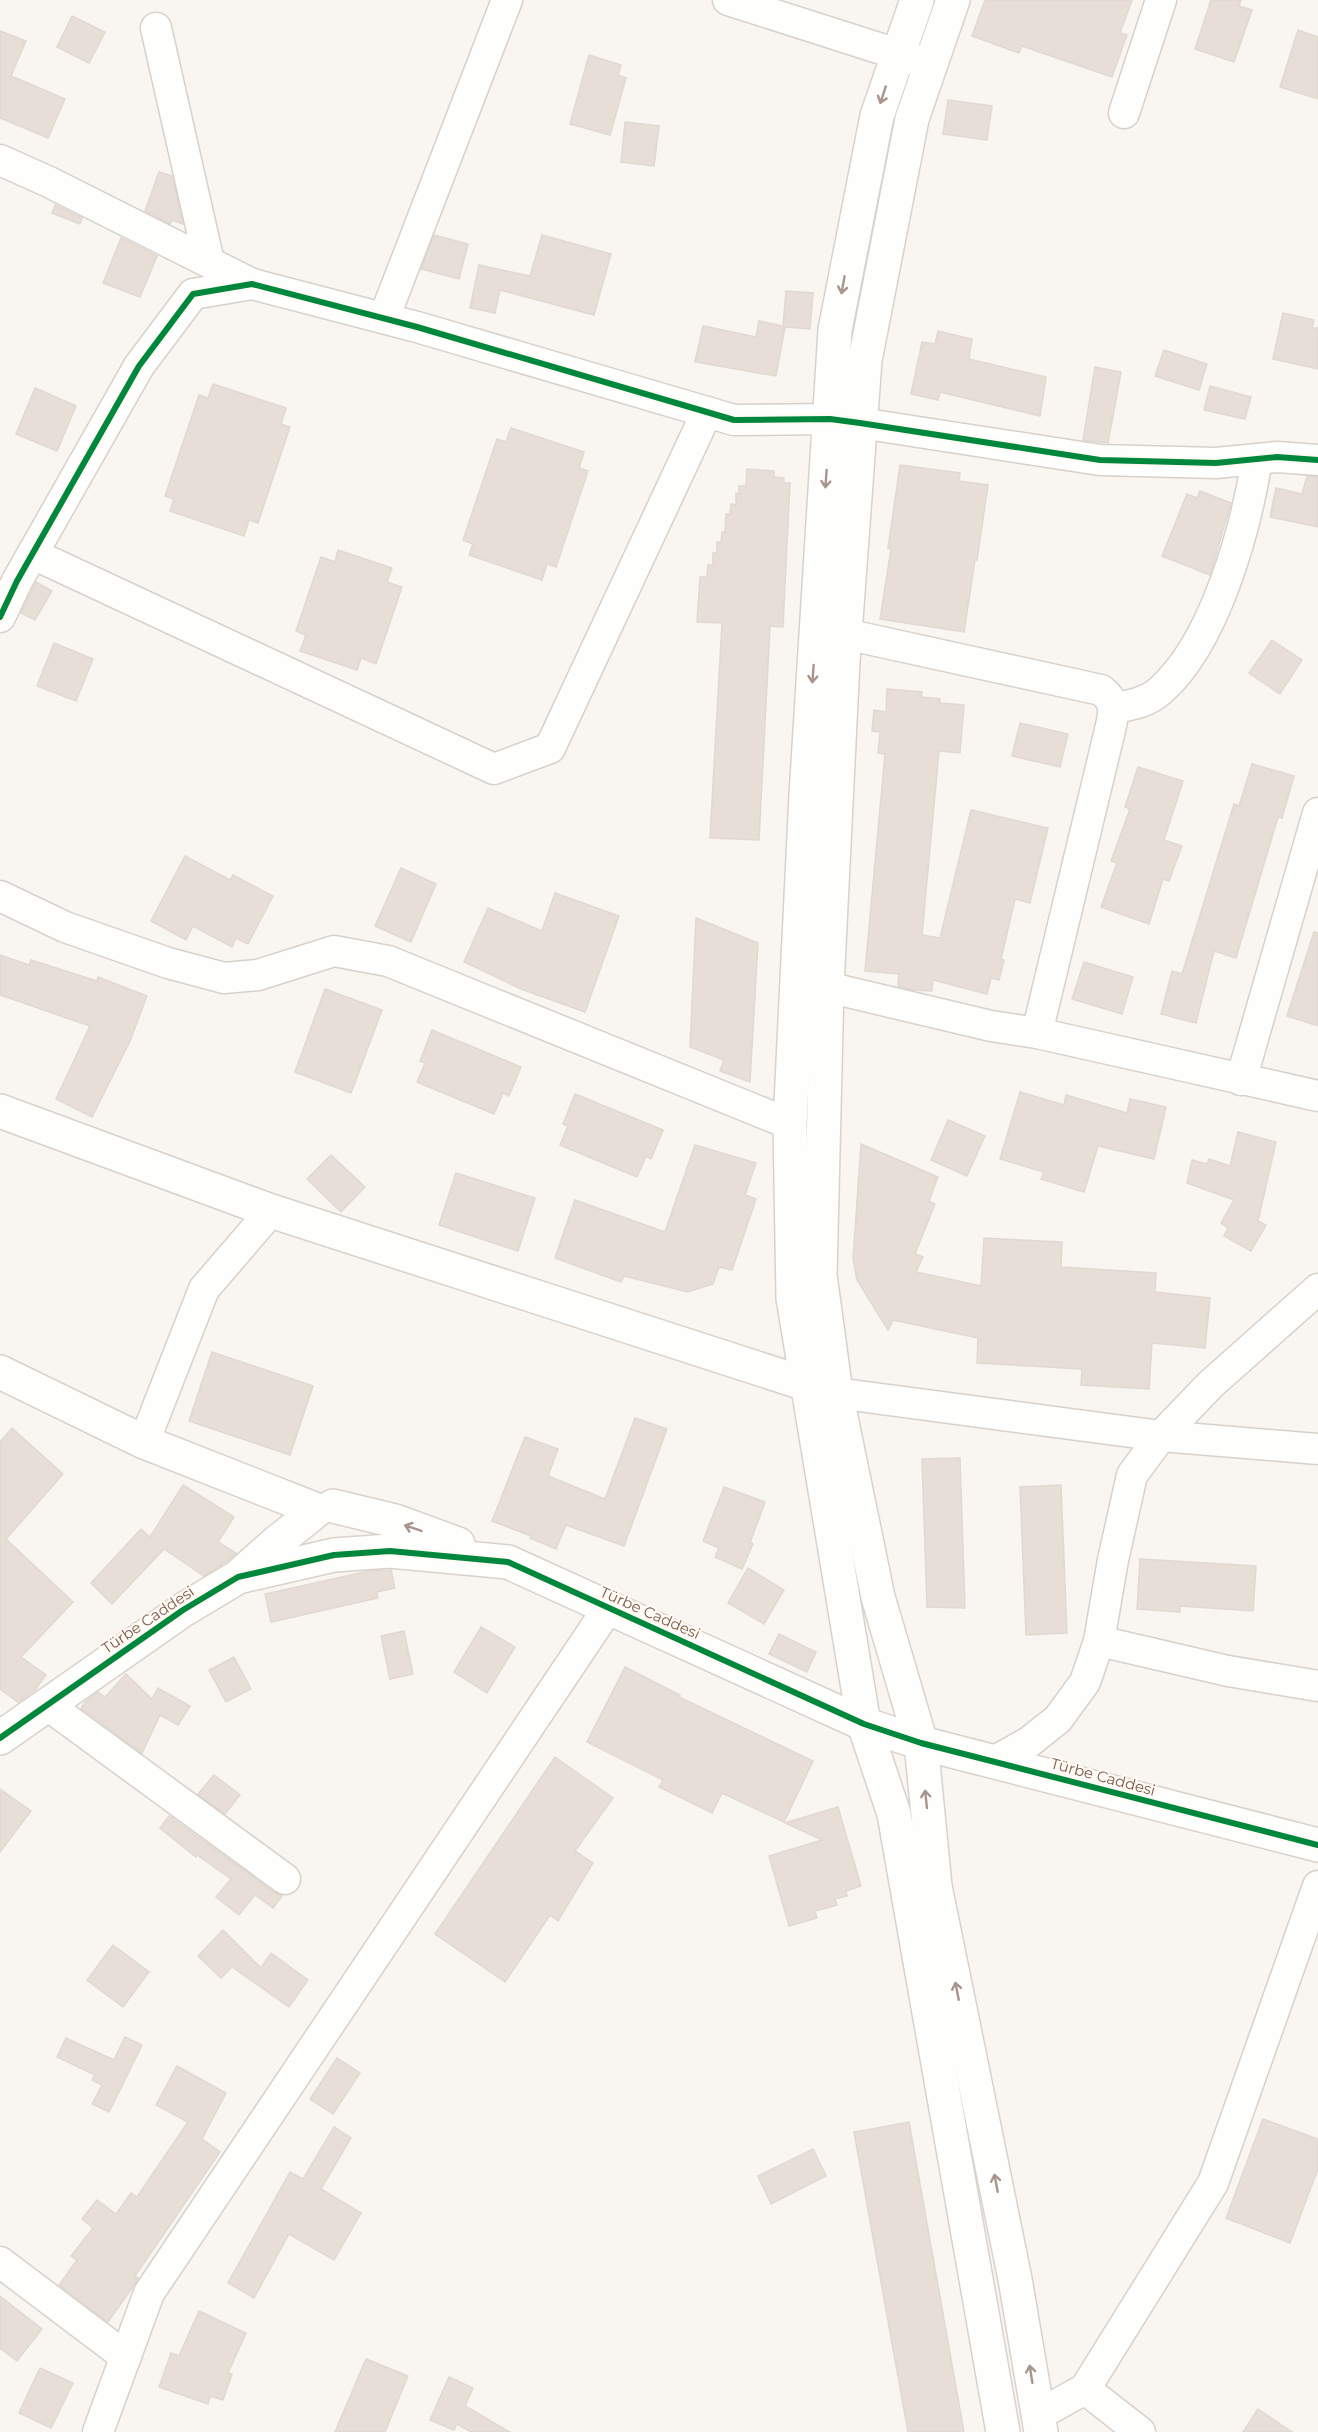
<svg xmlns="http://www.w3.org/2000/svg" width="1318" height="2432" font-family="Montserrat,sans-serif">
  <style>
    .building { fill: #e6ded7; stroke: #e2d8d2; stroke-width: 1.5 }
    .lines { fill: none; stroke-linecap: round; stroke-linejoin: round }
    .street-casing { stroke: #d7d1cb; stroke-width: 33 }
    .secondary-casing { stroke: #d9d2cb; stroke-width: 36 }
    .street { stroke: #fefefd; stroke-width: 30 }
    .secondary { stroke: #fefefd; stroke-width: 33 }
    .cycleway-casing { stroke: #fffaf3; stroke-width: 10 }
    .cycleway { stroke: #00873e; stroke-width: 6 }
    .oneway { stroke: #a8958b }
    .labels { text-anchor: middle; stroke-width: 4.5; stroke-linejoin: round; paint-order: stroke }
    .street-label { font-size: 15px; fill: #7a5c4d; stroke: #fffaf3 }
  </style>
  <rect width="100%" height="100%" fill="#f9f5f0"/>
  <g class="building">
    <path d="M 985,0 L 1132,0 L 1120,33 L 1127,35 L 1112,77 L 1022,46 L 1019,53 L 972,36 Z"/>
    <path d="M 1211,0 L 1241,0 L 1239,6 L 1252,10 L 1234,62 L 1195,49 Z"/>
    <path d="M 72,16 L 105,32 L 89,63 L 57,47 Z"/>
    <path d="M 1298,30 L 1318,37 L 1318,99 L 1280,87 Z"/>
    <path d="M 0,31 L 26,41 L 11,76 L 65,99 L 48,138 L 0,118 Z"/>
    <path d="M 589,55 L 621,65 L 618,75 L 626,78 L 610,135 L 570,124 Z"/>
    <path d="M 948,100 L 992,106 L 987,140 L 943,134 Z"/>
    <path d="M 625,122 L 659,126 L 654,166 L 621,162 Z"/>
    <path d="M 159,172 L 172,176 L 183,224 L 172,220 L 170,224 L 145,211 Z"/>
    <path d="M 55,205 L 82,218 L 80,224 L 52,213 Z"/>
    <path d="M 434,235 L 468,244 L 459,279 L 421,269 Z"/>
    <path d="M 542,235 L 611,254 L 594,315 L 500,290 L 495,313 L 470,308 L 479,265 L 530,276 Z"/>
    <path d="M 121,238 L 157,256 L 140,297 L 103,283 Z"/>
    <path d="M 786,291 L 813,293 L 810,329 L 785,327 L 776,376 L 695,362 L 703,326 L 756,337 L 759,321 L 783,326 Z"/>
    <path d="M 1283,313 L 1314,320 L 1312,328 L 1318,328 L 1318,369 L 1273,359 Z"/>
    <path d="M 938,331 L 972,339 L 969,359 L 1046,377 L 1040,416 L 940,392 L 938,400 L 911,394 L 922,342 L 935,344 Z"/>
    <path d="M 1164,350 L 1207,364 L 1199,390 L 1155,376 Z"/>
    <path d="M 1095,367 L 1121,372 L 1108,443 L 1083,440 Z"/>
    <path d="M 213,384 L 286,408 L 281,424 L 290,427 L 258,523 L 249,520 L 244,536 L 170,511 L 174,499 L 165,496 L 199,395 L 208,398 Z"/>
    <path d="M 1210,386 L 1251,397 L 1245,419 L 1204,410 Z"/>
    <path d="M 35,388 L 76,406 L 57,451 L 16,434 Z"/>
    <path d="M 511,428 L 584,452 L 579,468 L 588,471 L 556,567 L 547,564 L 542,580 L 469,555 L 473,544 L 463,540 L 497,439 L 506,442 Z"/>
    <path d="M 900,465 L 960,473 L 959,481 L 988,485 L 977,560 L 975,560 L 964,632 L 880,619 L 891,549 L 888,548 Z"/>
    <path d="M 747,469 L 774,471 L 774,477 L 784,478 L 784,483 L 790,483 L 783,627 L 770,626 L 759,840 L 710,838 L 722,623 L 697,622 L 700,577 L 707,577 L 708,565 L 713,565 L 713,553 L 717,553 L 717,542 L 721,542 L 722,532 L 725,532 L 726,514 L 730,514 L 731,504 L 736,505 L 736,493 L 739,494 L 739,486 L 746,486 Z"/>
    <path d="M 1307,476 L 1318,477 L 1318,527 L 1270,517 L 1276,488 L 1302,494 Z"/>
    <path d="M 1200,491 L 1231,503 L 1210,575 L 1162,556 L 1187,494 L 1197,498 Z"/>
    <path d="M 338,550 L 392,568 L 387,582 L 402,587 L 376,664 L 361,658 L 357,670 L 300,651 L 306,635 L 296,631 L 321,557 L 335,562 Z"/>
    <path d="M 36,582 L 52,591 L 35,620 L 21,613 Z"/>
    <path d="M 1272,640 L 1302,660 L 1280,694 L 1249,673 Z"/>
    <path d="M 54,643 L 93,659 L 76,701 L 37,686 Z"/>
    <path d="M 887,689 L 922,692 L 921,697 L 940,699 L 940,703 L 964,705 L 960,753 L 939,751 L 922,935 L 940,938 L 971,810 L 1048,828 L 1030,903 L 1015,899 L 1001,959 L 1004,960 L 999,980 L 991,978 L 987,994 L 933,980 L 932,991 L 913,990 L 898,986 L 899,974 L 865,971 L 885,754 L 878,753 L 880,732 L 872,731 L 874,710 L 886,712 Z"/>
    <path d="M 1020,723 L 1068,734 L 1060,767 L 1012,756 Z"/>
    <path d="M 1252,764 L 1294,776 L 1282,818 L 1278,817 L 1236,958 L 1214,951 L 1196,1023 L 1161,1014 L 1172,971 L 1182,974 L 1234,804 L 1239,806 Z"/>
    <path d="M 1138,767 L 1183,781 L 1164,840 L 1182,846 L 1169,881 L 1163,879 L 1149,924 L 1101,907 L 1117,863 L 1111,861 L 1130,809 L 1125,807 Z"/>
    <path d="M 185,856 L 230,880 L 233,875 L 273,896 L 248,944 L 236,938 L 232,947 L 193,926 L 186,940 L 151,921 Z"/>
    <path d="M 401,868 L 436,884 L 411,942 L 375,926 Z"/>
    <path d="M 555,893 L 619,916 L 585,1012 L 521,989 L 464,962 L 488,908 L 542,931 Z"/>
    <path d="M 696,918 L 758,943 L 750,1082 L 720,1071 L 724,1060 L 690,1047 Z"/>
    <path d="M 1314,932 L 1318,933 L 1318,1026 L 1287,1016 Z"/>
    <path d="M 0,955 L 29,965 L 31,960 L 97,981 L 98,977 L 147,996 L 130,1041 L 92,1117 L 56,1099 L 90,1026 L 0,995 Z"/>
    <path d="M 1084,962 L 1133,977 L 1122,1014 L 1072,999 Z"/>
    <path d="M 325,989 L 382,1010 L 351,1093 L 295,1072 Z"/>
    <path d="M 432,1030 L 521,1067 L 509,1096 L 503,1093 L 494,1114 L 417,1082 L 425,1063 L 420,1061 Z"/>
    <path d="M 1020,1092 L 1064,1105 L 1066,1095 L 1127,1113 L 1130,1099 L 1166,1107 L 1154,1159 L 1098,1146 L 1084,1192 L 1041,1179 L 1044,1172 L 1000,1159 Z"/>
    <path d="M 575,1094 L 663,1130 L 651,1159 L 646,1156 L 637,1177 L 560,1145 L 568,1126 L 563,1124 Z"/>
    <path d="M 948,1120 L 985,1136 L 967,1176 L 931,1160 Z"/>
    <path d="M 1238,1132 L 1276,1142 L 1258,1221 L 1266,1225 L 1251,1251 L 1224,1236 L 1228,1228 L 1221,1223 L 1234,1200 L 1187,1183 L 1192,1160 L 1207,1164 L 1209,1159 L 1230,1166 Z"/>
    <path d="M 861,1144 L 938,1177 L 929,1201 L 935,1204 L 915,1254 L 923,1257 L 916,1272 L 981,1286 L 984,1238 L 1062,1242 L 1061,1267 L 1156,1273 L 1155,1292 L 1210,1298 L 1205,1348 L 1152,1343 L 1149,1389 L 1081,1385 L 1082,1369 L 977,1363 L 978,1338 L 893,1320 L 888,1330 L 857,1280 L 853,1259 Z"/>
    <path d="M 695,1145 L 756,1163 L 745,1195 L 756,1199 L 732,1270 L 719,1267 L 713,1284 L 688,1292 L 624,1276 L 621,1282 L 555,1258 L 575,1200 L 665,1232 Z"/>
    <path d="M 331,1155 L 365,1187 L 341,1212 L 307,1179 Z"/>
    <path d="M 456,1173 L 535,1198 L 518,1251 L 439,1225 Z"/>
    <path d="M 212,1352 L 313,1386 L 290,1455 L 189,1421 Z"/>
    <path d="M 635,1418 L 667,1429 L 624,1546 L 566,1525 L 556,1549 L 530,1538 L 531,1536 L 492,1521 L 525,1437 L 558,1449 L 548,1476 L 605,1499 Z"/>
    <path d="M 12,1428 L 63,1474 L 6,1539 L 73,1602 L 21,1657 L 46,1675 L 35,1690 L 18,1702 L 0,1689 L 0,1442 Z"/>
    <path d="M 960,1458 L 965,1608 L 927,1607 L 922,1459 Z"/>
    <path d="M 183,1485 L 234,1517 L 218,1542 L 236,1553 L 227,1561 L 204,1576 L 164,1549 L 112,1604 L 91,1583 L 141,1529 L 150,1537 Z"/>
    <path d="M 1061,1485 L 1067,1633 L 1026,1635 L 1020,1487 Z"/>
    <path d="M 724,1487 L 765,1502 L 750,1543 L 753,1544 L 742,1569 L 715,1557 L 719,1548 L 703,1541 Z"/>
    <path d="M 1140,1559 L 1256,1566 L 1253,1611 L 1180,1606 L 1180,1612 L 1137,1609 Z"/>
    <path d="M 748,1568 L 784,1590 L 764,1624 L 728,1603 Z"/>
    <path d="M 391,1570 L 395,1588 L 377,1592 L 378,1598 L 271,1622 L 265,1594 L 369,1571 Z"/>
    <path d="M 481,1627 L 515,1647 L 487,1693 L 454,1672 Z"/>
    <path d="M 404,1631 L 413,1674 L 390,1679 L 381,1636 Z"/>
    <path d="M 779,1634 L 816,1652 L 807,1672 L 769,1654 Z"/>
    <path d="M 234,1657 L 251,1689 L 226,1702 L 209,1670 Z"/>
    <path d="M 625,1667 L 680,1695 L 679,1697 L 813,1761 L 784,1822 L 722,1793 L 712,1813 L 659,1787 L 663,1780 L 587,1742 Z"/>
    <path d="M 126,1674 L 152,1699 L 158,1688 L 190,1706 L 178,1725 L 160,1715 L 142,1753 L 81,1708 L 86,1701 L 98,1692 L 105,1697 Z"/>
    <path d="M 555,1757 L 613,1798 L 575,1851 L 593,1863 L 558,1921 L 550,1915 L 505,1982 L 435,1934 Z"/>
    <path d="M 214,1775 L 240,1795 L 225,1814 L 198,1794 Z"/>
    <path d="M 0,1789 L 31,1811 L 0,1852 Z"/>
    <path d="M 838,1807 L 861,1886 L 846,1891 L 847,1896 L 835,1899 L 837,1905 L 815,1911 L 817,1918 L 789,1926 L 769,1856 L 822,1840 L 785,1823 Z"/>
    <path d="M 169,1816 L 275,1893 L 282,1896 L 273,1908 L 255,1895 L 239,1915 L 216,1897 L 231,1879 L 197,1855 L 196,1857 L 160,1828 Z"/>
    <path d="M 223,1930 L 261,1968 L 271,1953 L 308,1980 L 289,2007 L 232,1967 L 221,1978 L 198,1956 Z"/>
    <path d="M 113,1945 L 149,1972 L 123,2007 L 87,1980 Z"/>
    <path d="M 125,2037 L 142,2045 L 109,2112 L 92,2104 L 102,2085 L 92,2080 L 95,2075 L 57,2057 L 66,2038 L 114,2060 Z"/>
    <path d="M 337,2058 L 360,2073 L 333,2114 L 310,2099 Z"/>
    <path d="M 177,2066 L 226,2093 L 202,2139 L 220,2152 L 135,2276 L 138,2278 L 132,2288 L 108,2322 L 59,2285 L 77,2260 L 71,2256 L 93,2228 L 82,2219 L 97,2200 L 116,2214 L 131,2193 L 137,2197 L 188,2122 L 156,2105 Z"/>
    <path d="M 1263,2119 L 1318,2139 L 1318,2169 L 1290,2243 L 1226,2218 Z"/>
    <path d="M 909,2122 L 964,2432 L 908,2432 L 854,2132 Z"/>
    <path d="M 334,2127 L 351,2138 L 321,2189 L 361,2213 L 334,2260 L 289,2234 L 254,2298 L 228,2283 L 290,2172 L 303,2179 Z"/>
    <path d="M 813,2149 L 826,2176 L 771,2204 L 758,2176 Z"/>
    <path d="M 0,2296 L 42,2329 L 17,2361 L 0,2348 Z"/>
    <path d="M 199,2311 L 246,2333 L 228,2373 L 232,2374 L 223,2400 L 210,2396 L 208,2404 L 159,2387 L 171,2353 L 179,2356 Z"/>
    <path d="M 366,2359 L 408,2376 L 385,2432 L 335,2432 Z"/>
    <path d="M 40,2368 L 73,2383 L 51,2428 L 19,2413 Z"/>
    <path d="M 449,2377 L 473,2388 L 465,2406 L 510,2432 L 471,2432 L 457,2424 L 454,2430 L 430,2420 Z"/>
    <path d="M 1258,2409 L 1292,2432 L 1243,2432 Z"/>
  </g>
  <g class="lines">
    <g class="street-casing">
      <g id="street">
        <path d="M 728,0 L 922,62"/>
        <path d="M 156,28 L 209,262"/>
        <path d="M 1124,113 L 1161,0"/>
        <path d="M 0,160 L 47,181 L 252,284"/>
        <path d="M 384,318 L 507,0"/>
        <path d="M 33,554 L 494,769 L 550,748 L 707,412"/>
        <path d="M 0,617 L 17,581 L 139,366 L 193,294 L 252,284 L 417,327 L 734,420 L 830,419 L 860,423 L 1100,460 L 1216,463 L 1277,457 L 1318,460"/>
        <path d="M 845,634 L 1101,690 C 1117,702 1114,712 1110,730 L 1037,1033"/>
        <path d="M 1115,708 C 1132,705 1148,702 1161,690 C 1215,642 1246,529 1257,459"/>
        <path d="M 0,896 L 65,927 L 168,963 L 224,978 L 258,975 L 334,951 L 388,961 L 790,1124"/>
        <path d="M 804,977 L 827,987 L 991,1026 L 1037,1033 L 1318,1096"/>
        <path d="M 1241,1080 L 1318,813"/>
        <path d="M 815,1386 L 836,1393 L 1161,1436 L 1318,1449"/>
        <path d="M 144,1442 L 204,1289 L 271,1211"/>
        <path d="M 1099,1641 L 1228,1671 L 1318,1686"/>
        <path d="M 46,1704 L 285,1879"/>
        <path d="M 995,1761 L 1029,1742 L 1058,1719 L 1085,1682 L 1099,1641 L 1113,1560 L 1132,1475 L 1161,1436 L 1211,1384 L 1318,1289"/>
        <path d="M 0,2262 L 126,2357"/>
        <path d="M 1085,2389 L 1140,2432"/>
        <path d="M 1038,2415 L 1085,2389 L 1213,2183 L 1318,1886"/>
        <path d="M 98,2432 L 149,2293 L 609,1607"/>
      </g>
    </g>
    <g class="secondary-casing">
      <g id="secondary">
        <path d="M 917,0 L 877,116 L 835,330 L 806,795 L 790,1124 L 793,1298 L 864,1724 L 894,1814 L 1003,2432"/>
        <path d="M 953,0 L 912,119 L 865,360 L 843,661 L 827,987 L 820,1275 L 836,1393 L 878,1597 L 921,1743 L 935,1886 L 1015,2279 L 1041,2432"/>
        <path d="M 0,1111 L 271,1211 L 806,1384"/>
        <path d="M 0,1372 L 144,1442 L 317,1510"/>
        <path d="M 333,1506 L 395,1521 L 458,1544"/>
        <path d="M 241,1574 L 277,1542 L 311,1515"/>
        <path d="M 0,1738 L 183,1610 L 238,1577 L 334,1555 L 390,1551 L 508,1562 L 864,1724 L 921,1743 L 1318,1845"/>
      </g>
    </g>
    <use href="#street" class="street"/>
    <use href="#secondary" class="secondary"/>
    <g class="cycleway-casing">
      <g id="cycleway">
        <path d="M 0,617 L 17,581 L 139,366 L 193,294 L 252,284 L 417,327 L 734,420 L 830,419 L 860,423 L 1100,460 L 1216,463 L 1277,457 L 1318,460"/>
        <path d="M 0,1738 L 183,1610 L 238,1577 L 334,1555 L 390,1551 L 508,1562 L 864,1724 L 921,1743 L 1318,1845"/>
      </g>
    </g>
    <use href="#cycleway" class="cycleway"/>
  </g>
  <defs><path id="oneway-shaft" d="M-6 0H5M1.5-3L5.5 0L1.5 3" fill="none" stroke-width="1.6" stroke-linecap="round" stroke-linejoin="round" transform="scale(1.5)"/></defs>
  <g class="oneway">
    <use href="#oneway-shaft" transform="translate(883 95) rotate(108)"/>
    <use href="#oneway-shaft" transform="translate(843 285) rotate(100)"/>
    <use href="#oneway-shaft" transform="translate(826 479) rotate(94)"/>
    <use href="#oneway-shaft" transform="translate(813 674) rotate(94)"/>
    <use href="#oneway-shaft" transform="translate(413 1528) rotate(-161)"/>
    <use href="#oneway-shaft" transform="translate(926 1799) rotate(-96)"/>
    <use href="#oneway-shaft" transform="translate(957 1991) rotate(-101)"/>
    <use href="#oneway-shaft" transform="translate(996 2183) rotate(-101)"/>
    <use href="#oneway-shaft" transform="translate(1031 2374) rotate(-99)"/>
  </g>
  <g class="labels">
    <g class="street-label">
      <text transform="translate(650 1613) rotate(24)" y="5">Türbe Caddesi</text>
      <text transform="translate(148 1620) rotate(-34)" y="5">Türbe Caddesi</text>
      <text transform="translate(1103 1777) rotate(15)" y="5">Türbe Caddesi</text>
    </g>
  </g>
</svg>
